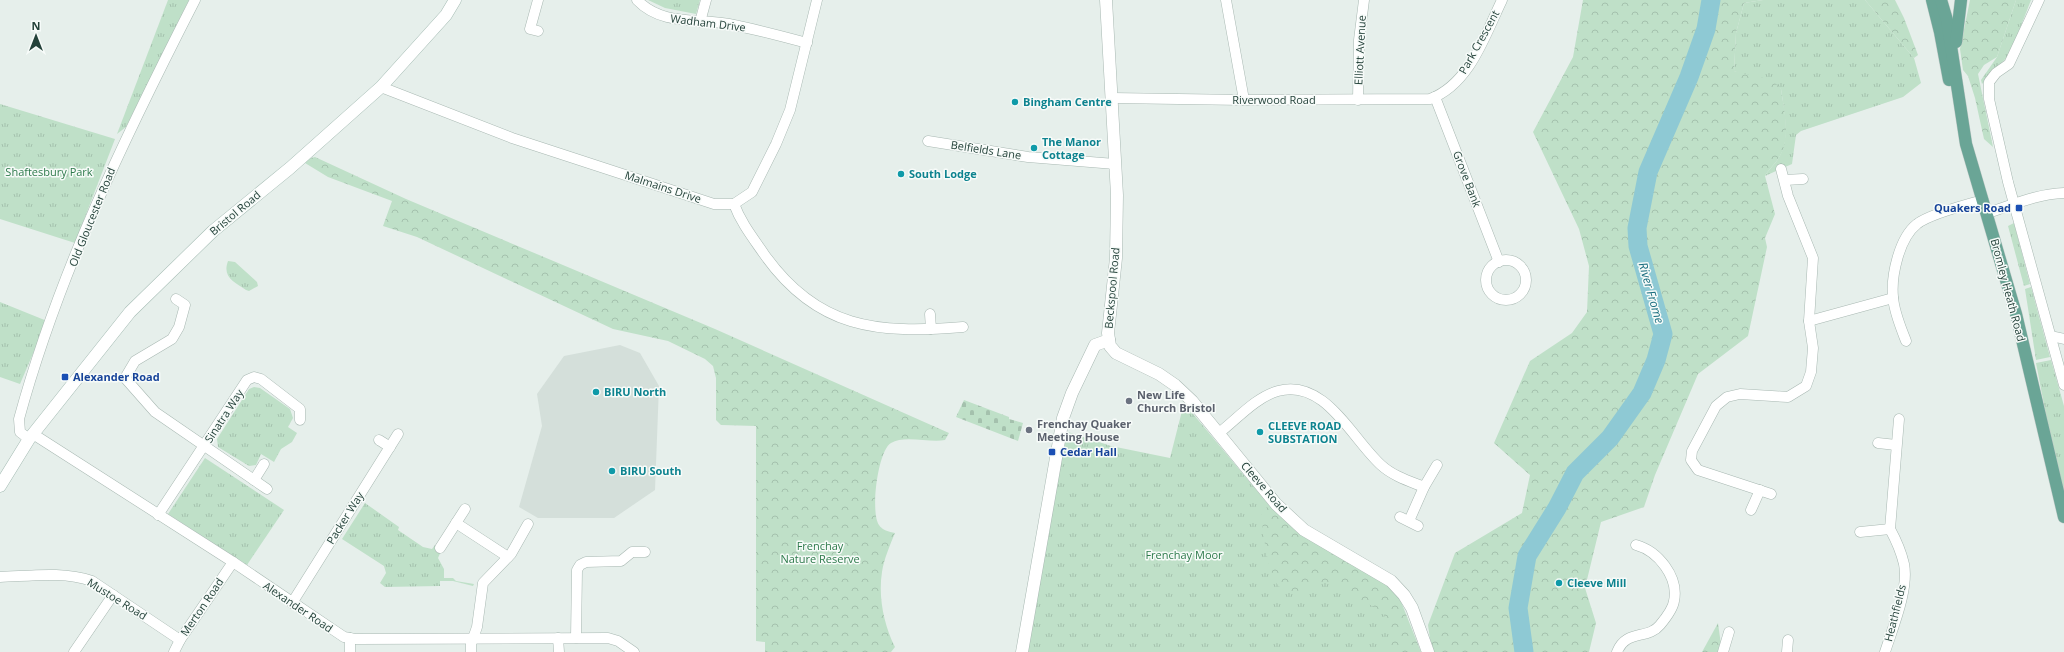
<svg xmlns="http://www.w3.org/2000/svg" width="2064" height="652" font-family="'Open Sans',sans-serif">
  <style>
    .built { fill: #d4dfda }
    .grass { fill: url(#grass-tufts) }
    .forest { fill: url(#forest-crowns) }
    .cemetery { fill: url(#cemetery-stones) }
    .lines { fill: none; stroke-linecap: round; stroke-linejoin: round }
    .river { stroke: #8ec9d4; stroke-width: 19 }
    .minor-casing { stroke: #a8b8b2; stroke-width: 11 }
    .tertiary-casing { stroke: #a8b8b2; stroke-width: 13 }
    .secondary-casing { stroke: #a4bbb3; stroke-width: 13 }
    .primary-casing { stroke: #c2cac8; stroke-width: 13 }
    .minor { stroke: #fff; stroke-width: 10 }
    .tertiary { stroke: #fff; stroke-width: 12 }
    .secondary { stroke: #fff; stroke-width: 12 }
    .primary { stroke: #6aa596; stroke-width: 12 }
    .culture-dot { fill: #0f9aa8; stroke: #f7fbf9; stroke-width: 1.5 }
    .transit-dot { fill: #1a4fb4; stroke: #f7fbf9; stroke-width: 1.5 }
    .worship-dot { fill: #6b7280; stroke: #f7fbf9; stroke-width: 1.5 }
    .labels { text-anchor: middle; stroke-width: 3; stroke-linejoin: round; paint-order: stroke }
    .street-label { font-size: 11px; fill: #24423a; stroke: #f7fbf9 }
    .culture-label { font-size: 11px; font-weight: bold; fill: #0d838f; stroke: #f7fbf9; text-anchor: start }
    .park-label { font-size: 11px; fill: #2d7a4b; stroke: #f7fbf9 }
    .transit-label { font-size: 11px; font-weight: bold; fill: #164399; stroke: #f7fbf9; text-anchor: start }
    .worship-label { font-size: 11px; font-weight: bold; fill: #5b616d; stroke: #f7fbf9; text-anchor: start }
    .water-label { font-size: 12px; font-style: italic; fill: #1c6f80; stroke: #f7fbf9 }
  </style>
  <defs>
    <pattern id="grass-tufts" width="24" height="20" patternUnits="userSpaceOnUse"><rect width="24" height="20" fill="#bfe0c8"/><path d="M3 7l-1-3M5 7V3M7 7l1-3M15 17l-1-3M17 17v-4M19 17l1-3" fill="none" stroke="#a4c1ad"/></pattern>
    <pattern id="forest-crowns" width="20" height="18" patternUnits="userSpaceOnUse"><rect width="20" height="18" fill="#bfe0c8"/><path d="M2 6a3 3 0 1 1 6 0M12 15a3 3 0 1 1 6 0" fill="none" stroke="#a4c1ad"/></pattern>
    <pattern id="cemetery-stones" width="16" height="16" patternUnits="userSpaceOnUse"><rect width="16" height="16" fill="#bfe0c8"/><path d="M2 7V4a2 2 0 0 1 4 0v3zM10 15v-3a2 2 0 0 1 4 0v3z" fill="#a4c1ad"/></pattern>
  </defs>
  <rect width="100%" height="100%" fill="#e6efeb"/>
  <path class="built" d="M 620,345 L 640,353 L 659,386 L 655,490 L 614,518 L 538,518 L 519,507 L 542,426 L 537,394 L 564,356 Z"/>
  <g class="grass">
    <path d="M 168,0 L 189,0 L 126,127 L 117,134 Z"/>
    <path d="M 648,0 L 700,0 L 696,14 L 665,8 Z"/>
    <path d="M 1763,0 L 1865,0 L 1914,58 L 1921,83 L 1903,97 L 1801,131 L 1796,135 L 1792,164 L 1765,176 C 1769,169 1774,165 1778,159 C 1791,140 1784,110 1781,89 L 1734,71 L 1736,33 L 1744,3 Z"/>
    <path d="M 2016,0 L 2031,0 L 2010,54 L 1982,84 L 1981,80 L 1997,57 Z"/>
    <path d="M 0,104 L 115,139 L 75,243 L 0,219 Z"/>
    <path d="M 2014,223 L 2030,284 L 2024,286 L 2008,226 Z"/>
    <path d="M 228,261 L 235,262 L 257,282 L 258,286 L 249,291 L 246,290 C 234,282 222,277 228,261 Z"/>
    <path d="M 2031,287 L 2050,357 L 2036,360 L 2025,289 Z"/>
    <path d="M 0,302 L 47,321 L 20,384 L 0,377 Z"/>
    <path d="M 2051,360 L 2064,406 L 2064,493 L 2051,441 L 2036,363 Z"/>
    <path d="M 254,387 L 260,388 L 290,409 L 293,418 L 288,427 L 297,433 L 292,442 L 281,449 L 274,462 L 261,454 L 256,465 L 249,466 L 218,447 L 217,439 L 249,389 Z"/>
    <path d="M 1184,403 L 1273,510 L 1336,556 L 1418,652 L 1027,652 L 1065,431 L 1111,446 L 1170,458 Z"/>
    <path d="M 205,458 L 284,510 L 247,565 L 168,514 Z"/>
    <path d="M 365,503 L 399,527 L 398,530 L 423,547 L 432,549 L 435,545 L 442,549 L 438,558 L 444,569 L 444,578 L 453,578 L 456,581 L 474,584 L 473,586 L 453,581 L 440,581 L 440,586 L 385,587 L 380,583 L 386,573 L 384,566 L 342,539 Z"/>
  </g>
  <g class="forest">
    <path d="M 1583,0 L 1763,0 L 1744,3 L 1736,33 L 1734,71 L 1772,80 L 1781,89 C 1784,110 1792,140 1778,159 C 1774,165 1769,169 1765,176 L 1775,214 L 1765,238 L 1767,247 L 1748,336 L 1698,374 L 1655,475 L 1644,507 L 1601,522 L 1585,588 L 1596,623 L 1589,652 L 1434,652 L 1430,639 L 1428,625 L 1455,553 L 1522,513 L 1530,475 L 1494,443 L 1530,361 L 1572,333 L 1587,312 L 1589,266 L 1579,229 L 1533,132 L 1573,57 Z"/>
    <path d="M 1865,0 L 1895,0 L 1904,18 L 1918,55 L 1914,58 Z"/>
    <path d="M 1970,0 L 2016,0 L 1997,57 L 1984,65 L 1978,74 L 1993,147 L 1984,139 L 1975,98 L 1968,76 L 1963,70 L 1960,49 Z"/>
    <path d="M 315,157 L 406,199 L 715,329 L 949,433 L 945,440 C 930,443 904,435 891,443 C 878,450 870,512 879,525 C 882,530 889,532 895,533 C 890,545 884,559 882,572 C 878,597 884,625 895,647 L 891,652 L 765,652 L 765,642 L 756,641 L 756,426 L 721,425 L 716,420 L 716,378 L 713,366 L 705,359 L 668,341 L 613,329 L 417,237 L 383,226 L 392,201 L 328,177 L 305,163 L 307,159 Z"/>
    <path d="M 1271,504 L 1365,568 L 1398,594 L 1421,652 L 1388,652 C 1393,625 1387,606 1358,602 C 1343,575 1317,581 1294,593 C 1290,591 1285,591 1282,589 C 1267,579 1263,530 1261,512 Z"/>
    <path d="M 1718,623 L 1722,652 L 1702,652 Z"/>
  </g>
  <path class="cemetery" d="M 964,400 L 1009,417 L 1009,419 L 1023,423 L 1018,441 L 956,417 Z"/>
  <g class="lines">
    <path class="river" d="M 1524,652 L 1518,608 L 1527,556 L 1557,508 L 1575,473 L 1610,438 L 1642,393 L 1656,360 L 1663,334 L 1638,246 L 1637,228 L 1648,172 L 1689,77 L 1706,29 L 1711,0"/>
    <g class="minor-casing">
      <g id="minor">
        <path d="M 538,0 L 530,29 L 538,31"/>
        <path d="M 637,0 C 662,26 697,18 729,24 C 755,29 781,36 807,43"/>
        <path d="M 1226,0 L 1244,100"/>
        <path d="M 2039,0 L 2009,64 L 1996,73 L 1989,82 L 1989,99 L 2008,182 L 2064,385"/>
        <path d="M 700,22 L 706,0"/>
        <path d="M 381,87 L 512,138 L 714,204 L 734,204 L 752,192 L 776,144 L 790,110 L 817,0"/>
        <path d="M 1435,97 L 1499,262"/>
        <path d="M 1112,98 L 1244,100 L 1430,99 C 1470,84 1485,35 1502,0"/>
        <path d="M 1358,100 L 1359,40 L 1364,0"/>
        <path d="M 928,141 L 1028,157 L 1115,164"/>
        <path d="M 1785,180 L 1803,179"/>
        <path d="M 734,204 C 741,223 753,238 764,254 C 817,329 877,334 963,327"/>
        <path d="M 1987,213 C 2013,205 2036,194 2064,193"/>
        <circle cx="1506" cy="280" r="20"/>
        <path d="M 176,299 L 185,305 L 179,327 L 172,339 L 135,361 L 125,378 L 155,412 L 267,489"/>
        <path d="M 930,314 L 931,329"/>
        <path d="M 1809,321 L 1893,298"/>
        <path d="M 2051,336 L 2064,339"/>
        <path d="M 1906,341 C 1901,328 1894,312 1893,297 C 1891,276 1899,238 1917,224 C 1928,215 1968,204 1983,200"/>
        <path d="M 1219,433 C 1237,419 1256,397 1278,391 C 1325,378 1352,439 1381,465 C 1393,476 1409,481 1424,487"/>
        <path d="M 33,434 L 233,562 L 344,637 L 355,639 L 608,638 L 618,641 L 634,652"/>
        <path d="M 29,439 L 20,432 L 19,419 C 59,272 126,135 195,0"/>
        <path d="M 379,440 L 390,447"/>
        <path d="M 1878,443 L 1896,445"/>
        <path d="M 254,480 L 264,464"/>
        <path d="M 1771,494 L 1698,470 L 1691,460 L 1692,451 L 1716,406 L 1727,397 L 1740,394 L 1788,397 L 1806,386 L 1811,372 L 1813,348 L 1809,321 L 1813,258 L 1788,196 L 1781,169"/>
        <path d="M 1751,510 L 1760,490"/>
        <path d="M 158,515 L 247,380 L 254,377 L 261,379 L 300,409 L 300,420"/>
        <path d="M 1400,517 L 1418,526"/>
        <path d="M 1409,521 L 1424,487 L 1437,465"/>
        <path d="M 456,523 L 508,557"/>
        <path d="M 1860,532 L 1890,529"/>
        <path d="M 440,548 L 465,509"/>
        <path d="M 0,577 C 30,576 63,571 92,581 L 180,640"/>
        <path d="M 292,603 L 398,434"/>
        <path d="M 350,638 L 350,652"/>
        <path d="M 558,638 L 559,652"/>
        <path d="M 576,638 L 577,570 L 580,565 L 586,562 L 621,561 L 632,552 L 645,552"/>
        <path d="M 74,652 L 113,595"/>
        <path d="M 174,652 L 180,640 L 233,562"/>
        <path d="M 471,652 L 471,644 L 477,627 L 483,583 L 511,554 L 528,524"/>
        <path d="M 1617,652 C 1626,629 1648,640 1660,625 C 1665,619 1673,609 1674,601 C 1679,577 1658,551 1636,545"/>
        <path d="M 1723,652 L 1729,632"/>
        <path d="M 1787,652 L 1788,640"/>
        <path d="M 1885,652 C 1893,627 1909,589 1904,564 C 1901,551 1896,540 1890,529 L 1899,419"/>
      </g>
    </g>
    <g class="tertiary-casing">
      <g id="tertiary">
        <path d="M 1106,0 L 1117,195 L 1116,258 L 1108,333 L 1110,346 L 1116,353 L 1159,374 L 1175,385 L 1192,401 L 1276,504 L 1304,530 L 1391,581 L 1404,595 L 1412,608 L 1428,652"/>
        <path d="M 1022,652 L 1063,418 L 1072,393 L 1095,345 L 1109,340"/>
      </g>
    </g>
    <g class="secondary-casing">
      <path id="secondary" d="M 0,486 L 29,439 L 130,312 L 213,231 L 290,168 L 381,87 L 446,15 L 455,0"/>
    </g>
    <g class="primary-casing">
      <g id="primary">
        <path d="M 1932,0 L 1940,32 L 1949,80"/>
        <path d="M 1941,0 L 1947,20 L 1966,144 L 2016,314 L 2064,517"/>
        <path d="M 1956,42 L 1961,0"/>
      </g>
    </g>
    <use href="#minor" class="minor"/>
    <use href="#tertiary" class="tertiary"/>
    <use href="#secondary" class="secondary"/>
    <use href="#primary" class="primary"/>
  </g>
  <g class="culture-dot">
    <circle cx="1015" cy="102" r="4"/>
    <circle cx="1034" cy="148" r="4"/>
    <circle cx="901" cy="174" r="4"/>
    <circle cx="596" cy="392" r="4"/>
    <circle cx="1260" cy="432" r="4"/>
    <circle cx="612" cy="471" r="4"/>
    <circle cx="1559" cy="583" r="4"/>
  </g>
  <g class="transit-dot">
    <rect x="2015" y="204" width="8" height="8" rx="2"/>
    <rect x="61" y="373" width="8" height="8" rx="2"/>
    <rect x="1048" y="448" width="8" height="8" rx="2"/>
  </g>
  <g class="worship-dot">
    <circle cx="1129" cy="401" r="4"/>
    <circle cx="1029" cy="430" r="4"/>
  </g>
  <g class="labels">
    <g class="street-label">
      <text transform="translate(708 23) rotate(7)" y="4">Wadham Drive</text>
      <text transform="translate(1479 42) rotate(-61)" y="4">Park Crescent</text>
      <text transform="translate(1360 50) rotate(-87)" y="4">Elliott Avenue</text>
      <text x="1274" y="104">Riverwood Road</text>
      <text transform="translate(986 150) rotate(9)" y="4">Belfields Lane</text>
      <text transform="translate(1467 179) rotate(69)" y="4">Grove Bank</text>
      <text transform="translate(663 187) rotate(18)" y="4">Malmains Drive</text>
      <text transform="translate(235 213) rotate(-40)" y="4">Bristol Road</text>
      <text transform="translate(92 217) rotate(-68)" y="4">Old Gloucester Road</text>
      <text transform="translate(1112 288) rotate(-85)" y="4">Beckspool Road</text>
      <text transform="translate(2008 290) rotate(75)" y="4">Bromley Heath Road</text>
      <text transform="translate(224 416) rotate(-57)" y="4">Sinatra Way</text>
      <text transform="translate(1264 487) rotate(49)" y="4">Cleeve Road</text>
      <text transform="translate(345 518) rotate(-58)" y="4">Packer Way</text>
      <text transform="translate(117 599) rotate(32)" y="4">Mustoe Road</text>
      <text transform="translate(202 607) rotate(-56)" y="4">Merton Road</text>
      <text transform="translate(298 607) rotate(34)" y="4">Alexander Road</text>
      <text transform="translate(1895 613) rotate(-76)" y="4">Heathfields</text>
    </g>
    <g class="culture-label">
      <text x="1023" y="106">Bingham Centre</text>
      <text x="1042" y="146">The Manor<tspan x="1042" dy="13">Cottage</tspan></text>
      <text x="909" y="178">South Lodge</text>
      <text x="604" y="396">BIRU North</text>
      <text x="1268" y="430">CLEEVE ROAD<tspan x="1268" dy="13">SUBSTATION</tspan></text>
      <text x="620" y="475">BIRU South</text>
      <text x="1567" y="587">Cleeve Mill</text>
    </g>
    <g class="park-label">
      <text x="49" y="176">Shaftesbury Park</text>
      <text x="820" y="550">Frenchay<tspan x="820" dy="13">Nature Reserve</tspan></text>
      <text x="1184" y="559">Frenchay Moor</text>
    </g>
    <g class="transit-label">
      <text x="2011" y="212" text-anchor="end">Quakers Road</text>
      <text x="73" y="381">Alexander Road</text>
      <text x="1060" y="456">Cedar Hall</text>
    </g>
    <g class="worship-label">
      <text x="1137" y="399">New Life<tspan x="1137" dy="13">Church Bristol</tspan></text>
      <text x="1037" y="428">Frenchay Quaker<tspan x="1037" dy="13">Meeting House</tspan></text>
    </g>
    <g class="water-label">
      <text transform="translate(1651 293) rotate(74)" y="4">River Frome</text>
    </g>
  </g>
  <g transform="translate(36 36)" stroke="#f7fbf9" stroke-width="3" paint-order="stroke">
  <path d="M0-3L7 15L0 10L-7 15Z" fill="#24423a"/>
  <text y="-6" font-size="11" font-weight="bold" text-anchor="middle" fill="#24423a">N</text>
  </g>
</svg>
